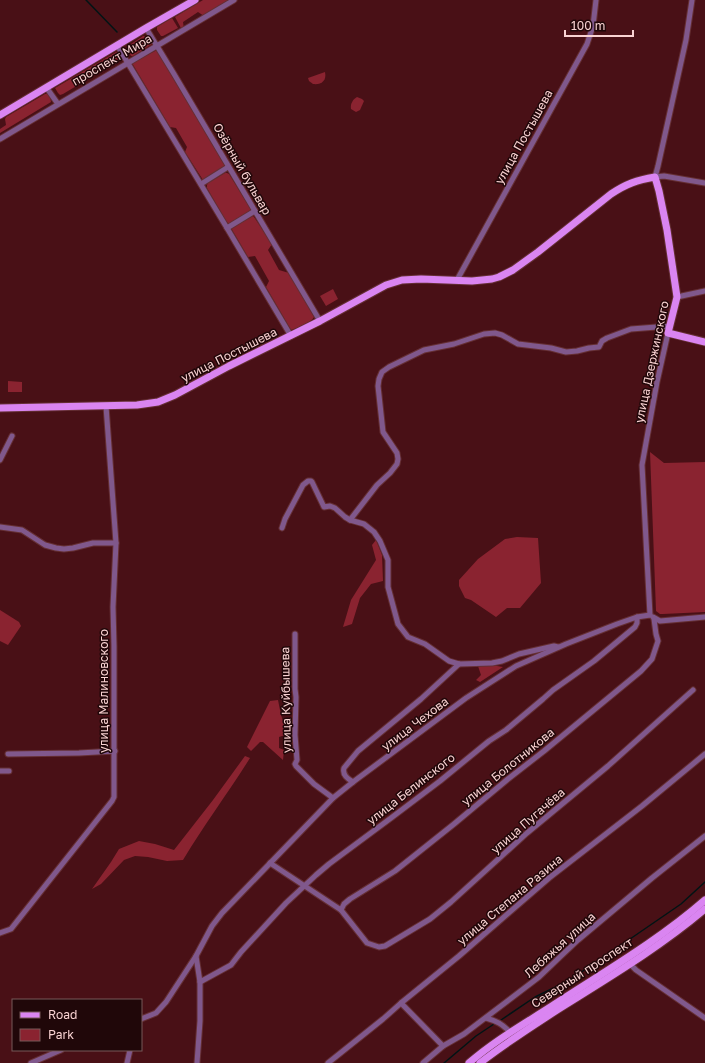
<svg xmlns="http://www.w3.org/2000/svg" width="705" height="1063" font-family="'Golos Text',sans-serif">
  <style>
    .green { fill: #8a2330 }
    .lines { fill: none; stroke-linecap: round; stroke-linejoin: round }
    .stream { stroke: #011415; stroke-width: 1.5 }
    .minor-casing { stroke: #652f34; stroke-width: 7 }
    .major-casing { stroke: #652f34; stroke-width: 9 }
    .minor { stroke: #80588c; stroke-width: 5 }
    .major { stroke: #da85f1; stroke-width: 7 }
    .labels { text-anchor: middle; stroke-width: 3; stroke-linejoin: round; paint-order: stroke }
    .street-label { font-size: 12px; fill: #f9d2d2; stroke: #200709 }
  </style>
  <rect width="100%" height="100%" fill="#491016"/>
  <g class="green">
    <path d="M 203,0 L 230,0 L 204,16 L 198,12 L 183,22 L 184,29 L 182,30 L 175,17 Z"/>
    <path d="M 172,18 L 178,28 L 163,36 L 161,36 L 157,30 L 157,27 Z"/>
    <path d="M 143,36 L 151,37 L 153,42 L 152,44 L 133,56 L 131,56 L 129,52 L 131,44 Z"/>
    <path d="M 157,50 L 225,166 L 203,180 L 185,152 L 187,147 L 176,128 L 170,127 L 132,63 Z"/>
    <path d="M 116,52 L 118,52 L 123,58 L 63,94 L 60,95 L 58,93 L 55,88 Z"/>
    <path d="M 325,72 C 327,81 321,85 313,84 L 309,81 L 308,78 Z"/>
    <path d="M 45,94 L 48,94 L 50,96 L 51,102 L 0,133 L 0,129 L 6,125 L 5,119 L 6,117 Z"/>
    <path d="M 357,97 L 362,99 L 364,101 L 360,110 L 356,112 L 351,109 C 350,104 353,99 357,97 Z"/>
    <path d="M 225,173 L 227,173 L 229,174 L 250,208 L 250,212 L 231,223 L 228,223 L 226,221 L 207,188 L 207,185 L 208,183 Z"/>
    <path d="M 253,216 L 254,217 L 272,244 L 268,250 L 279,270 L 289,273 L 314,317 C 311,323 298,328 291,330 L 266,287 L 269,281 L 255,256 L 248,257 L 231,228 Z"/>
    <path d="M 333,289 L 338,299 L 326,306 L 320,296 Z"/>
    <path d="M 8,381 L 22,382 L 22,392 L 8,392 Z"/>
    <path d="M 650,452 L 664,463 L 705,462 L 705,612 L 663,614 L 660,614 L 656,611 Z"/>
    <path d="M 517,537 L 538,538 L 541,583 L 520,608 L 507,608 L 496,617 L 471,600 L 465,598 L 459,586 L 459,580 L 478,559 L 505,539 Z"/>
    <path d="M 376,540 L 382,555 L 383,581 L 371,584 L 360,598 L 352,624 L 343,627 L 351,600 L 376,560 L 372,545 Z"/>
    <path d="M 0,610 L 19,622 L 21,626 L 8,645 L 0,641 Z"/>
    <path d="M 491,665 L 503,667 L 480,682 L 476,680 L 481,675 L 478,666 Z"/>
    <path d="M 278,700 L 281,715 L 286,730 L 285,735 L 279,737 L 279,748 L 284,750 L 283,760 L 263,742 L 260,742 L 251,751 L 247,747 L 270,701 Z"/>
    <path d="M 245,756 L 250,758 C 228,793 204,825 183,860 L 167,861 L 148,857 L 135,856 L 124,860 L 101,884 L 92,889 L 111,862 L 119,849 L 139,841 L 155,844 L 174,850 L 213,800 Z"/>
  </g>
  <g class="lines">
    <g class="stream">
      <path d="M 86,0 L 117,32"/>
      <path d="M 501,1020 L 535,997 L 568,981 L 598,961 L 681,904 L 705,882"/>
      <path d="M 444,1063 L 476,1036 L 494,1024"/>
    </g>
    <g class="minor-casing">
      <g id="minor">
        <path d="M 692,0 L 686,40 L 658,166 L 655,177 L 664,176 L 705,183"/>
        <path d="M 146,28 L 174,74 L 320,321"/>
        <path d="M 117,45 L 227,228 L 291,336"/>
        <path d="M 46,87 L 58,104"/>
        <path d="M 0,139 L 234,0"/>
        <path d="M 201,184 L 228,167"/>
        <path d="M 227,228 L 255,211"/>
        <path d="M 457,280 L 587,44 L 593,26 L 596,0"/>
        <path d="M 677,297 L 705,291"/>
        <path d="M 0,460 L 12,436"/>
        <path d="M 350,520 L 377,485 L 390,473 L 397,464 L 398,459 L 397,453 L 383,432 L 378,386 L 379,379 L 382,372 L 389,367 L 424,350 L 454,344 L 484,334 L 495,333 L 502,335 L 518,344 L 551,348 L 566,352 L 577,351 L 589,348 L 599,347 L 602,341 L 607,338 L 631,329 L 670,326"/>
        <path d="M 0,527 L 22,530 L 45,545 L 56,548 L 64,549 L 73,548 L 93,543 L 116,543"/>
        <path d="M 282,528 L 285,519 L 303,485 L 308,481 L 311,481 L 312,482 L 324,507 L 330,506 L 335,508 L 345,517 L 350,520 L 364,524 L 374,532 L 380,541 L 388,560 L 388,587 L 398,624 L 408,637 L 425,644 L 449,661 L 459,664 L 492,663 L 502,661 L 519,654 L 554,646 L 558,647"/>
        <path d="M 650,615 L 642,465 L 657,382 L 668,333"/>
        <path d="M 653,617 L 660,621 L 705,617"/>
        <path d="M 295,634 L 295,689 L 296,697 L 295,735 L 297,760 L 295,764 L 296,766 L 314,784 L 333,798"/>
        <path d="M 8,754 L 79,753 L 115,751"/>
        <path d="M 0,771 L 9,771"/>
        <path d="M 353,782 C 348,779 342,775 344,768 L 358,751 L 421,699 L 459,664"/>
        <path d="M 270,863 L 341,910 L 367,943 L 379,947 L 385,946 L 430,919 L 451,902 L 527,833 L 608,766 L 693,690"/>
        <path d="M 341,910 L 344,904 L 350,899 L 395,871 L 454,824 L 508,779 L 544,751 L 641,671 L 652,659 L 658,641 L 656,634 L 654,619"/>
        <path d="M 0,933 L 11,929 L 112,801 L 114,797 L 114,646 L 113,607 L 116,543 L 106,406"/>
        <path d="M 196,956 L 200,982 L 200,1021 L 197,1063"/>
        <path d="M 630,964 L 636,970 L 705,1018"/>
        <path d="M 200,982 L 231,965 L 241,952 L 286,903 L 316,875 L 329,864 L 391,818 L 440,781 L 489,741 L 506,730 L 543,699 L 553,690 L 594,661 L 635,627 L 637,623 L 637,617"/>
        <path d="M 401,1003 L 443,1046"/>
        <path d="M 486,1018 C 497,1021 502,1024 510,1032"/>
        <path d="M 141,1019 L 156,1013 L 166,1002 L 196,956 L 212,926 L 222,913 L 333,798 L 353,782 L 466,698 L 516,666 L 566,644 L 617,624 L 637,617 L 650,615"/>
        <path d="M 31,1063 L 61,1050"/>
        <path d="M 127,1063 L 130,1050"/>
        <path d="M 328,1063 L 383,1019 L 401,1003 L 459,956 L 549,878 L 642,806 L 705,754"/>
        <path d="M 423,1063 L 443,1046 L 464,1034 L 539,977 L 562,955 L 578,940 L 652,878 L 705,836"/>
      </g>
    </g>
    <g class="major-casing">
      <g id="major">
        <path d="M 0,115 L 146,28 L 195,0"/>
        <path d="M 0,408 L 137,405 L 158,402 L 175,395 L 229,366 L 320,321 L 386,285 L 402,280 L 421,279 L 472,281 L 492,279 L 499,277 L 513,270 L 538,252 L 611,194 C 626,184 637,180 655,177 L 659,191 L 667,230 L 677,297 L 668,333 L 705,342"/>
        <path d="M 469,1063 C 494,1041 524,1024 552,1006 C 604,972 658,941 705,900"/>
        <path d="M 480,1063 C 504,1044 531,1027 557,1010 C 608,978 659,948 705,909"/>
      </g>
    </g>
    <use href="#minor" class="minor"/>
    <use href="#major" class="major"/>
  </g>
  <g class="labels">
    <g class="street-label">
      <text transform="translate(112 60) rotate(-30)" y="4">проспект Мира</text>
      <text transform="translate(524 137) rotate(-61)" y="4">улица Постышева</text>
      <text transform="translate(242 169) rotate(60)" y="4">Озёрный бульвар</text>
      <text transform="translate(229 355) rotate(-27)" y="4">улица Постышева</text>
      <text transform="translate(652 362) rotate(-78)" y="4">улица Дзержинского</text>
      <text transform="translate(104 691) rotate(-90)" y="4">улица Малиновского</text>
      <text transform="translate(286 700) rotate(-91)" y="4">улица Куйбышева</text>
      <text transform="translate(415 724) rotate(-37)" y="4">улица Чехова</text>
      <text transform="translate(508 767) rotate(-39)" y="4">улица Болотникова</text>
      <text transform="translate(411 789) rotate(-38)" y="4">улица Белинского</text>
      <text transform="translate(528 821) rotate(-41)" y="4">улица Пугачёва</text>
      <text transform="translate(510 900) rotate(-40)" y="4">улица Степана Разина</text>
      <text transform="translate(560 945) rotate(-42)" y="4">Лебяжья улица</text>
      <text transform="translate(582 973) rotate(-33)" y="4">Северный проспект</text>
    </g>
  </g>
  <rect x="12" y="999" width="130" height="52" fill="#200709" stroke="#775859"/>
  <rect x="20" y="1012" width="20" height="6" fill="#da85f1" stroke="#775859"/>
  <text x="48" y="1019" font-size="12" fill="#f9d2d2">Road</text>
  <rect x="20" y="1029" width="20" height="12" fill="#8a2330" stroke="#775859"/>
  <text x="48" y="1039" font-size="12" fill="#f9d2d2">Park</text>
  <path d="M565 30v6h68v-6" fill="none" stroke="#f9d2d2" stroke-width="2"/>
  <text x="571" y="30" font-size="12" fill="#f9d2d2" stroke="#200709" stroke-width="3" paint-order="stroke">100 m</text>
</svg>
